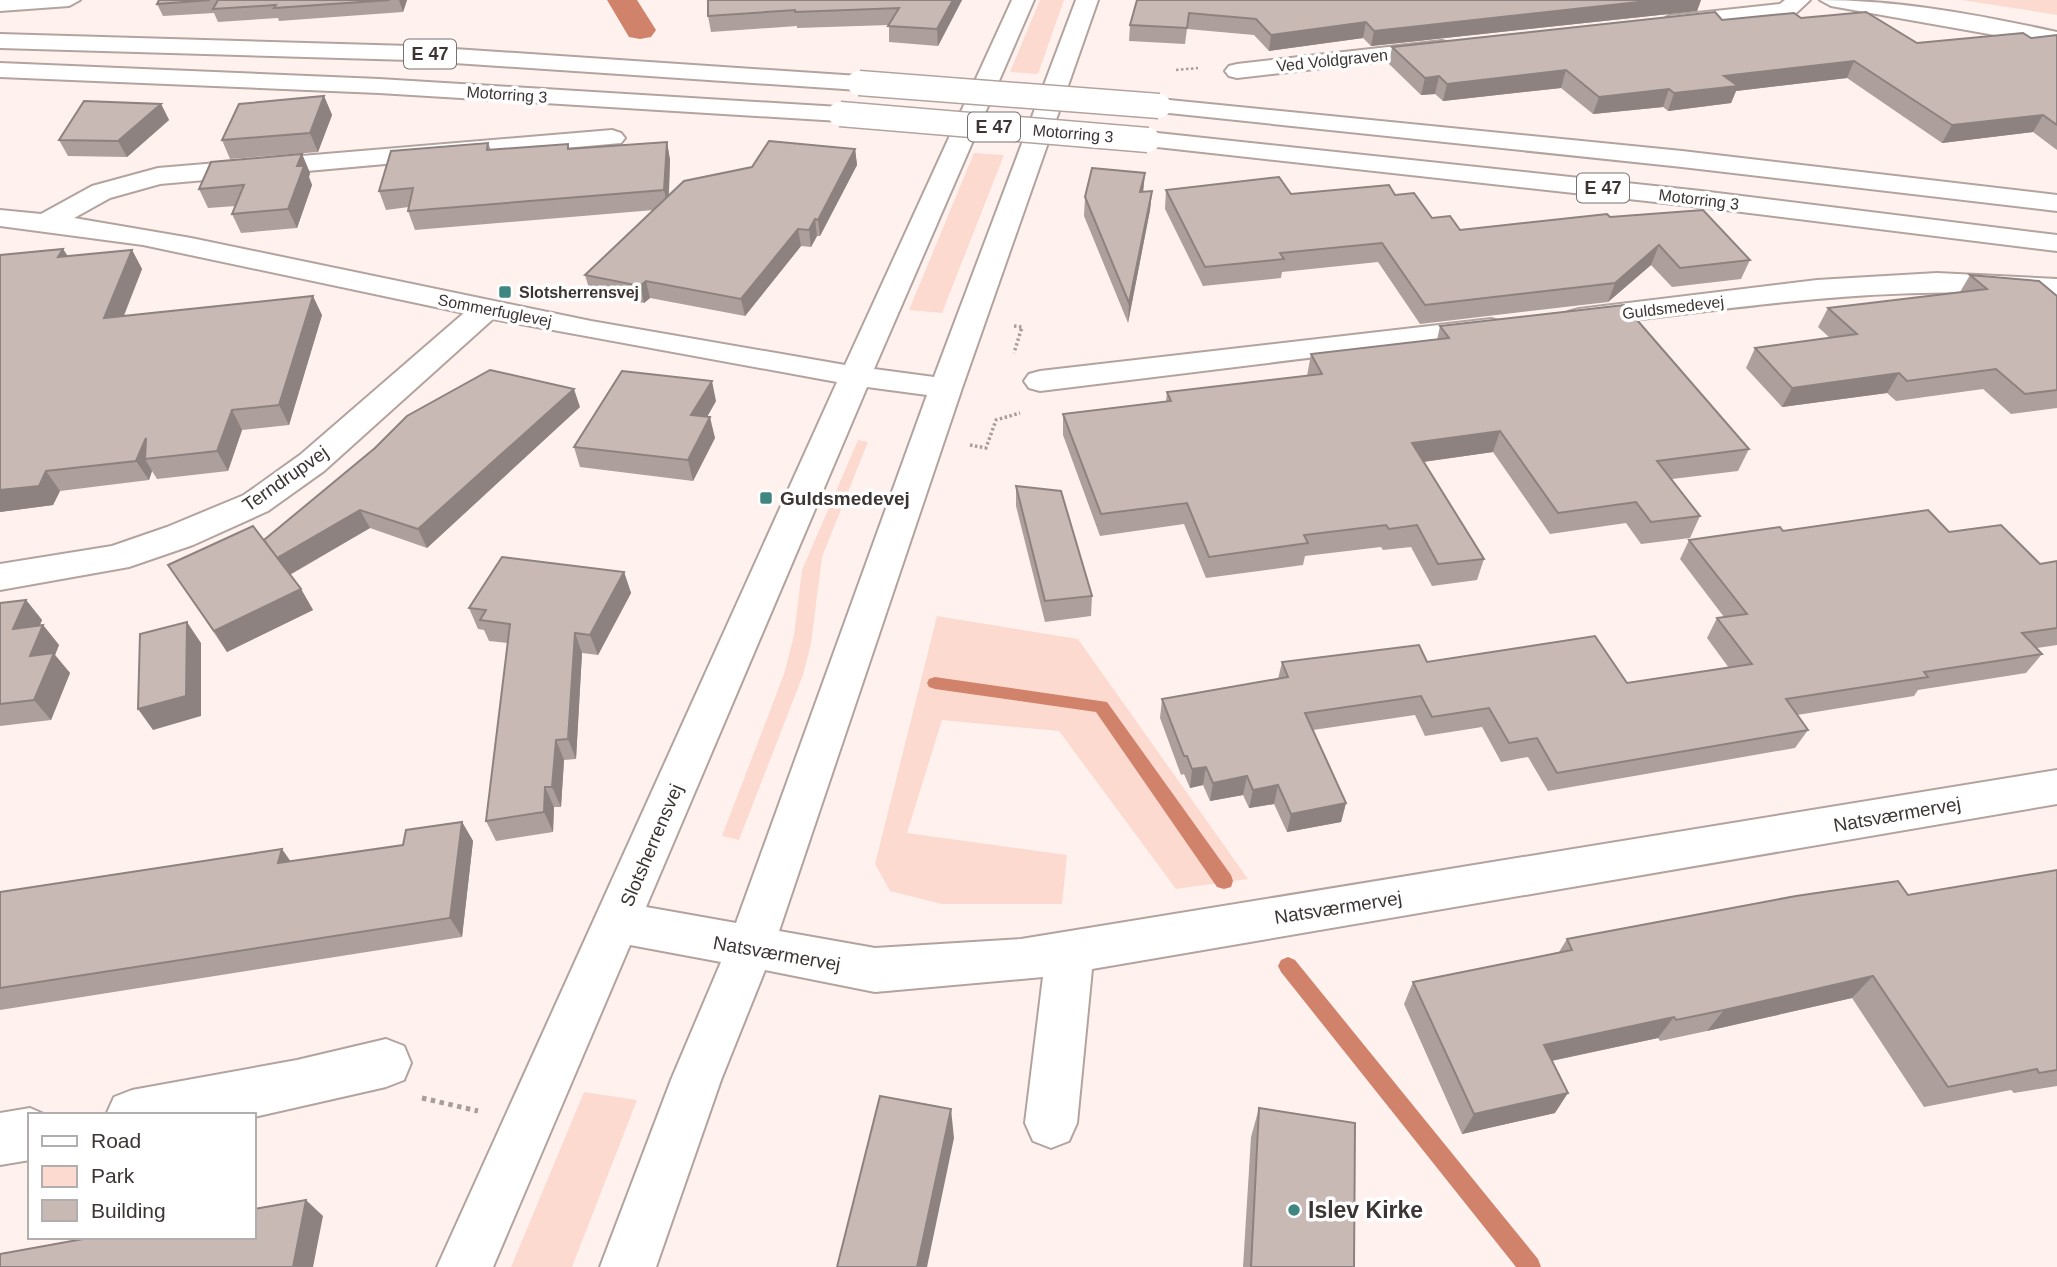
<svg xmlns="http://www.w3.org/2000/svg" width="2057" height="1267" font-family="Helvetica,sans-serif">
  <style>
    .green { fill: #fddad0 }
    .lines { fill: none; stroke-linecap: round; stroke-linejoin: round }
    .stream { fill: #d1826b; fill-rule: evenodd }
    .canal { fill: #d1826b; fill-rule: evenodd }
    .minor-casing { stroke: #b3a39f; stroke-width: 4 }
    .highway-casing { stroke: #b3a39f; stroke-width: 4 }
    .path-far2 { stroke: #a79d9a; stroke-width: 2.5; stroke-dasharray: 2.5 2.5; stroke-linecap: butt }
    .path-far1 { stroke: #a79d9a; stroke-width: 3.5; stroke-dasharray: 2.5 2.5; stroke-linecap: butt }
    .path { stroke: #a79d9a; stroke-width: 5; stroke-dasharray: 4.5 4.5; stroke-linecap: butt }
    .minor { fill: #fff; fill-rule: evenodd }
    .highway { fill: #fff; fill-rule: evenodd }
    .highway-bridge-casing { stroke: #b3a39f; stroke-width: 27; stroke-linecap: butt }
    .highway-bridge { stroke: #fff; stroke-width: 24 }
    .wall { fill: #ad9f9c }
    .shaded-wall { fill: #8d827f }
    .building { fill: #c9b9b5; stroke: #8d827f; stroke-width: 2 }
    .poi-dot { fill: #3f8681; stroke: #fff; stroke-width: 2.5 }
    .labels { text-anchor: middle; stroke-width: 7; stroke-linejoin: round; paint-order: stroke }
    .far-street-label { font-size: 16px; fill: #3c3533; stroke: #fff }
    .far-poi-label { font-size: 16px; font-weight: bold; fill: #3c3533; stroke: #fff; text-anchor: start }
    .shield { fill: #fff; stroke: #767270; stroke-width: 2 }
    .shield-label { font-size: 18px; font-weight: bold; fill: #3c3533 }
    .street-label { font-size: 19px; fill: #3c3533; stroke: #fff }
    .poi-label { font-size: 19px; font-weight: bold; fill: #3c3533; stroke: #fff; text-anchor: start }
    .near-poi-label { font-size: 23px; font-weight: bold; fill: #3c3533; stroke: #fff; text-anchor: start }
  </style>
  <rect width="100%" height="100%" fill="#fff2ee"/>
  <g class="green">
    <path d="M 1040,0 L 1064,0 L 1038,74 L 1010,72 Z"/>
    <path d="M 1962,0 L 2057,0 L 2057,15 Z"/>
    <path d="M 974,153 L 1004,155 L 942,313 L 909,310 Z"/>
    <path d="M 858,440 L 868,442 L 822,557 L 811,644 L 803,675 L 739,840 L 722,836 L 784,674 L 794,635 L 802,570 Z"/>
    <path d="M 937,616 L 1078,639 L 1248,879 L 1176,889 L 1059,731 L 942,720 L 907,833 L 1067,855 L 1062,904 L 942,904 L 890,891 L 875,864 Z"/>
    <path d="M 584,1092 L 637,1100 L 572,1267 L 511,1267 Z"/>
  </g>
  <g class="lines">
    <g class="stream">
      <path d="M 935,677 L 1107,702 L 1231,875 L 1233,881 L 1231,887 L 1224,889 L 1217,887 L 1096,712 L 935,689 L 929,687 L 927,683 L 929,679 Z"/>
      <path d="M 1288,957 L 1295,960 L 1538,1259 L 1541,1267 L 1516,1267 L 1281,972 L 1278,966 L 1281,960 Z"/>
    </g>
    <path class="canal" d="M 607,0 L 637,0 L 656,30 L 651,37 L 640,39 L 629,37 Z"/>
    <g class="minor-casing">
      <g id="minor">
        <path d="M 0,0 L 80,0 L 69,6 L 0,11 Z"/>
        <path d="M 1012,0 L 1034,0 L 874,369 L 934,377 L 1076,0 L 1098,0 L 962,388 L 779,931 L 875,948 L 1021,939 L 2057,770 L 2057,804 L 1092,969 L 1077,1123 L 1069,1141 L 1051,1148 L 1033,1141 L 1025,1123 L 1043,977 L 875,992 L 765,970 L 721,1080 L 656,1267 L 600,1267 L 671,1080 L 721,962 L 630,945 L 493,1267 L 437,1267 L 837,382 L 493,319 L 324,471 L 268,511 L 193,545 L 129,567 L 0,590 L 0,564 L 112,546 L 167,527 L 244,495 L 300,455 L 464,313 L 143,245 L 0,226 L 0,210 L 41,214 L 92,186 L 158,168 L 612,130 L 621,133 L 625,138 L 621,143 L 160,184 L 110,198 L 74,218 L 191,238 L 591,321 L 845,365 ZM 867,387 L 927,395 L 736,923 L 646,907 Z"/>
        <path d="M 1785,0 L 1810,0 L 1794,15 L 1786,17 L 1669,30 L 1658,23 L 1669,16 L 1780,4 Z"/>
        <path d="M 1820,0 C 1900,0 1979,15 2057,32 L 2057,46 L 1831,6 Z"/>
        <path d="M 1442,41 L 1450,43 L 1453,48 L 1450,53 L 1237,78 L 1229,76 L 1225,71 L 1229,66 L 1237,64 Z"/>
        <path d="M 1937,273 L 2057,279 L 2057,297 C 1896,282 1739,307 1579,327 L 1568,324 L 1564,318 L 1568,312 L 1579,309 L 1817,280 Z"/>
        <path d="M 1491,319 L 1502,322 L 1506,328 L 1502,334 L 1040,391 L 1029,388 L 1024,381 L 1029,374 L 1040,371 Z"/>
        <path d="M 386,1039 L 404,1046 L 411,1063 L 404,1080 L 386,1087 L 254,1117 L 106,1115 L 114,1097 L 132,1090 L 297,1060 Z"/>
        <path d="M 30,1108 L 46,1115 L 30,1115 L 30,1160 L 0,1165 L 0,1113 Z"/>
      </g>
    </g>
    <g class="highway-casing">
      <g id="highway">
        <path d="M 0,34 L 410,46 L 859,76 L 867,78 L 871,83 L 867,88 L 859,90 L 410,60 L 0,48 Z"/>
        <path d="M 0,63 L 379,79 L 840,107 L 849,109 L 852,114 L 849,119 L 840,121 L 379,93 L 0,77 Z"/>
        <path d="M 1159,99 L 1682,151 L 2057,195 L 2057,211 L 1682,167 L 1150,111 L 1147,106 L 1150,101 Z"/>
        <path d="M 1148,132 L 1701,191 L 2057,235 L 2057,251 L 1701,207 L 1139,145 L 1135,140 L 1139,135 Z"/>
      </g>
    </g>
    <path class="path-far2" d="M 1176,70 L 1198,68"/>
    <g class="path-far1">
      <path d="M 1014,326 L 1022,327 L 1014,353"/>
      <path d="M 970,445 L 986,448 L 996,420 L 1020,413"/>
    </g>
    <path class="path" d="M 422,1098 L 478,1111"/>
    <use href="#minor" class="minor"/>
    <use href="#highway" class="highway"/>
    <g class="highway-bridge-casing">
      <g id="highway-bridge">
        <path d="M 859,83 L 1159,106"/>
        <path d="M 840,114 L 1148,140"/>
      </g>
    </g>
    <use href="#highway-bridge" class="highway-bridge"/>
  </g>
  <g class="wall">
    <path d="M 159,0 L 407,0 L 403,12 L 279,21 L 278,18 L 218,22 L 214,13 L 163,16 L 157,4 Z"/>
    <path d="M 708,0 L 962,0 L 938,46 L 889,42 L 889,25 L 797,28 L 797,26 L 711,32 L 708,16 Z"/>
    <path d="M 1137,0 L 1701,0 L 1697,11 L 1371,46 L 1363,38 L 1269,51 L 1254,35 L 1187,29 L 1185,44 L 1129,41 L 1130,25 Z"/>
    <path d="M 1801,18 L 1917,43 L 2031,38 L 2057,35 L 2057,150 L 2033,132 L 1942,143 L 1847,78 L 1736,91 L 1731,103 L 1668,111 L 1663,107 L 1593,114 L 1561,88 L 1443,101 L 1435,94 L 1421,95 L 1389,64 L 1392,47 L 1722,20 Z"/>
    <path d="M 324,96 L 332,115 L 318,152 L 230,159 L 222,140 Z"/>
    <path d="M 161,104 L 169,120 L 127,157 L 68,156 L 59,140 Z"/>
    <path d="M 667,142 L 670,160 L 669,196 L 855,149 L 857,165 L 820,236 L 817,236 L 811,247 L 801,246 L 745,316 L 650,298 L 644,303 L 590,292 L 585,275 L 654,210 L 415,230 L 408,211 L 409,207 L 386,210 L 379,191 L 488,143 L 491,150 L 570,149 Z"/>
    <path d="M 302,154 L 310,173 L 309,177 L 312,185 L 297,228 L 241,233 L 232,214 L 236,206 L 208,208 L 199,189 Z"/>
    <path d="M 1145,173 L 1143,192 L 1152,191 L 1150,210 L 1128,323 L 1084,216 L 1085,197 Z"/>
    <path d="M 1166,190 L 1291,194 L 1395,195 L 1432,218 L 1460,230 L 1610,217 L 1750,260 L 1741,279 L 1672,287 L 1651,265 L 1608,302 L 1420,324 L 1378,262 L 1282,272 L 1281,278 L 1203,286 L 1165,209 Z"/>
    <path d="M 63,249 L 68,256 L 132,250 L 142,269 L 124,316 L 322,315 L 289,425 L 242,430 L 228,471 L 157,479 L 152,471 L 149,480 L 60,491 L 53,505 L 0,512 Z"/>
    <path d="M 1970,275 L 2057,296 L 2057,408 L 2011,414 L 1983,389 L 1896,401 L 1887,393 L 1782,407 L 1746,368 L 1755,348 L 1830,338 L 1818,327 L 1828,308 L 1960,292 Z"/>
    <path d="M 1440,326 L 1749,449 L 1738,471 L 1672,479 L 1700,516 L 1690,538 L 1641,544 L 1626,523 L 1550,534 L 1493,452 L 1424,462 L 1484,559 L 1477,580 L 1432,586 L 1411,547 L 1383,550 L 1381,547 L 1305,556 L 1303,565 L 1206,578 L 1184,524 L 1100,536 L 1063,435 L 1063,414 L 1166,401 L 1167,392 L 1307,376 L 1311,354 L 1437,340 Z"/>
    <path d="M 716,401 L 707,417 L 715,438 L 693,481 L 580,467 L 574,447 Z"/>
    <path d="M 580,407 L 427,548 L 370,528 L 290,575 L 301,589 L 313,610 L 227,652 L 168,565 L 266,544 Z"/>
    <path d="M 1016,486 L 1092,596 L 1091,616 L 1045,622 L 1016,506 Z"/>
    <path d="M 1783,531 L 1949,532 L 2040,564 L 2057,561 L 2057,645 L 2037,648 L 2042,654 L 2026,673 L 1918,690 L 1914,696 L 1797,715 L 1808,730 L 1795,748 L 1548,791 L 1528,757 L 1501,762 L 1482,727 L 1425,736 L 1415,715 L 1313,730 L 1346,803 L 1341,822 L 1287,832 L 1274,804 L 1249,808 L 1243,795 L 1210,801 L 1203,785 L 1190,788 L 1184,774 L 1181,775 L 1160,718 L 1162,699 L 1278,679 L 1282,662 L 1427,662 L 1627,683 L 1729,668 L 1707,638 L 1717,618 L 1724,617 L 1680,559 L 1689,540 Z"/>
    <path d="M 624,572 L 631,593 L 598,655 L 582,653 L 576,759 L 564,760 L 561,807 L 554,807 L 553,832 L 496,841 L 486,821 L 508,643 L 489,641 L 484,630 L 478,629 L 469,608 Z"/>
    <path d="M 26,600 L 42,620 L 40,625 L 43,625 L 59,645 L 55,655 L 70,673 L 51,720 L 0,726 L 0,603 Z"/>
    <path d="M 462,822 L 473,841 L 462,937 L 0,1010 L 0,892 L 290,862 L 403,845 Z"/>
    <path d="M 2057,870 L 2057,1086 L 2014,1093 L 2011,1090 L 1924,1107 L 1852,998 L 1707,1031 L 1660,1041 L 1658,1038 L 1552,1061 L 1555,1113 L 1462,1134 L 1404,1004 L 1413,982 L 1559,952 L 1567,939 L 1908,895 Z"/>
    <path d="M 1259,1108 L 1354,1267 L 1243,1267 L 1251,1137 Z"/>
  </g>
  <g class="shaded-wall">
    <path d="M 399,0 L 407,0 L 403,12 Z"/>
    <path d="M 953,0 L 962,0 L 938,46 L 937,29 Z"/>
    <path d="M 1657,0 L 1701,0 L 1697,11 L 1371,46 L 1374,31 Z"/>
    <path d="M 1366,22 L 1363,38 L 1269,51 L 1271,35 Z"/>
    <path d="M 1854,61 L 1847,78 L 1736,91 L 1731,103 L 1668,111 L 1674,93 L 1724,76 Z"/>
    <path d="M 1566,70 L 1561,88 L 1443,101 L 1447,84 Z"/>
    <path d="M 1439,76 L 1435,94 L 1421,95 L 1425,78 Z"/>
    <path d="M 1669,89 L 1663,107 L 1593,114 L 1599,97 Z"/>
    <path d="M 324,96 L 332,115 L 318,152 L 310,133 Z"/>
    <path d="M 161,104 L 169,120 L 127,157 L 118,141 Z"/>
    <path d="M 2043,115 L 2033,132 L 1942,143 L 1952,125 Z"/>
    <path d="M 667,142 L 670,160 L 668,209 L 664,190 Z"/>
    <path d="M 855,149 L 857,165 L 820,236 L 818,220 Z"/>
    <path d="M 302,154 L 310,173 L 309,177 L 312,185 L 297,228 L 288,209 L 297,166 Z"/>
    <path d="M 1145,173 L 1143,192 L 1140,192 Z"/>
    <path d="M 1152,191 L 1150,210 L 1128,323 L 1129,303 Z"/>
    <path d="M 815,219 L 817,236 L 811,247 L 809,230 Z"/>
    <path d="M 798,229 L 801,246 L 745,316 L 741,299 Z"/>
    <path d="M 1659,245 L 1651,265 L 1608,302 L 1615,283 Z"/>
    <path d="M 63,249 L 74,268 L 58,257 Z"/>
    <path d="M 132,250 L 142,269 L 115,337 L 104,318 Z"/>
    <path d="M 646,281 L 650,298 L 644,303 L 640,286 Z"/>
    <path d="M 313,296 L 322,315 L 289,425 L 279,405 Z"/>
    <path d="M 1899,373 L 1887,393 L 1782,407 L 1792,388 Z"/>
    <path d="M 712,381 L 716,401 L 696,436 L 691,415 Z"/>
    <path d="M 574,389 L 580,407 L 427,548 L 418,529 Z"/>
    <path d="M 232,410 L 242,430 L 228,471 L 217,451 Z"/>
    <path d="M 710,417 L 715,438 L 693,481 L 688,460 Z"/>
    <path d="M 1500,431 L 1493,452 L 1407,464 L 1412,443 Z"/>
    <path d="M 146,438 L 145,459 L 152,471 L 149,480 L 136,461 Z"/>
    <path d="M 46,471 L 60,491 L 53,505 L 0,512 L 0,490 Z"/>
    <path d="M 360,510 L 370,528 L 287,576 L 277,558 Z"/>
    <path d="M 624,572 L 631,593 L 598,655 L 590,635 Z"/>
    <path d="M 301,589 L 313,610 L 227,652 L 214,631 Z"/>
    <path d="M 26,600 L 42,620 L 29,649 L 13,629 Z"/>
    <path d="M 187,622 L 201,643 L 201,716 L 153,730 L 138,709 Z"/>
    <path d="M 43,625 L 59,645 L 55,655 L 70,673 L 51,720 L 34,700 L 30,656 Z"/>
    <path d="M 575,633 L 582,653 L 576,759 L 568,739 Z"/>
    <path d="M 556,740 L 564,760 L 561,807 L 552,787 Z"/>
    <path d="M 1206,767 L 1203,785 L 1190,788 L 1192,769 Z"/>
    <path d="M 1247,776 L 1243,795 L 1210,801 L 1213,783 Z"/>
    <path d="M 1278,785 L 1274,804 L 1249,808 L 1253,790 Z"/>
    <path d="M 545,787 L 554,807 L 553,832 L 544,812 Z"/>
    <path d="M 1346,803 L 1341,822 L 1287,832 L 1291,814 Z"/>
    <path d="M 462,822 L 473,841 L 462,937 L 450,918 Z"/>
    <path d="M 282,849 L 296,869 L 278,863 Z"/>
    <path d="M 1873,976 L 1852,998 L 1707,1031 L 1724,1010 Z"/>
    <path d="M 1674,1017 L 1658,1038 L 1531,1065 L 1544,1045 Z"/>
    <path d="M 1568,1093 L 1555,1113 L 1462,1134 L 1474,1114 Z"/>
    <path d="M 951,1109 L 954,1138 L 927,1267 L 917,1267 Z"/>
    <path d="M 306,1200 L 323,1216 L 313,1267 L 293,1267 Z"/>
  </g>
  <g class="building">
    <path d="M 159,0 L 210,0 L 157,4 Z"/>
    <path d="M 218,0 L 390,0 L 274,8 L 276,5 L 213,9 Z"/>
    <path d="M 708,0 L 953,0 L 937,29 L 888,26 L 899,8 L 795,12 L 795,10 L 708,16 Z"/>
    <path d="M 1137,0 L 1657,0 L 1374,31 L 1366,22 L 1271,35 L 1256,19 L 1189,13 L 1187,28 L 1130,25 Z"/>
    <path d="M 1715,12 L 1722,20 L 1794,13 L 1801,18 L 1866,12 L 1917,43 L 2023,33 L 2031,38 L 2057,35 L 2057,125 L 2043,115 L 1952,125 L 1854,61 L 1724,76 L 1738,86 L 1674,93 L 1669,89 L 1599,97 L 1566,70 L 1447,84 L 1439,76 L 1425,78 L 1392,47 Z"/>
    <path d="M 324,96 L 310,133 L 222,140 L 239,104 Z"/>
    <path d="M 84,101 L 161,104 L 118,141 L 59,140 Z"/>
    <path d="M 769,141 L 855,149 L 818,220 L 815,219 L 809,230 L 798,229 L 741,299 L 646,281 L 640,286 L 585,275 L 684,181 L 752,167 Z"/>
    <path d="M 667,142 L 664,190 L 408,211 L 413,188 L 379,191 L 391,151 L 488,143 L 487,150 L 568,144 L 568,149 Z"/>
    <path d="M 302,154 L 297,166 L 304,166 L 288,209 L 232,214 L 244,185 L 199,189 L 211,162 Z"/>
    <path d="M 1092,168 L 1145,173 L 1140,192 L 1152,191 L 1129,303 L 1085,197 Z"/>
    <path d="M 1279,177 L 1291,194 L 1389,185 L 1395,195 L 1414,193 L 1432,218 L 1450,216 L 1460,230 L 1607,214 L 1610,217 L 1703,210 L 1750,260 L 1680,268 L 1659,245 L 1615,283 L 1425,305 L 1382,243 L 1280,253 L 1284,259 L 1205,267 L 1166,190 Z"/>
    <path d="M 63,249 L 58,257 L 132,250 L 104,318 L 313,296 L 279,405 L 232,410 L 217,451 L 145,459 L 146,438 L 136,461 L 46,471 L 39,486 L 0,490 L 0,255 Z"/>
    <path d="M 1970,275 L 2039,281 L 2057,296 L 2057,390 L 2025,394 L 1996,369 L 1907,381 L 1899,373 L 1792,388 L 1755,348 L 1857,334 L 1828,308 L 1987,289 Z"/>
    <path d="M 1624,305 L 1749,449 L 1657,461 L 1700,516 L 1651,522 L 1636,502 L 1558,513 L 1500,431 L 1412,443 L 1484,559 L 1438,564 L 1417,525 L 1389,529 L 1386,525 L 1304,535 L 1308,543 L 1209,557 L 1187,503 L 1101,514 L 1063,414 L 1171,401 L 1167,392 L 1322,374 L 1311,354 L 1449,338 L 1440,326 Z"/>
    <path d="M 490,370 L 574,389 L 418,529 L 360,510 L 277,558 L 264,540 L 375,448 L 407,416 Z"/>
    <path d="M 622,371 L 712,381 L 691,415 L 710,417 L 688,460 L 574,447 Z"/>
    <path d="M 1016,486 L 1061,491 L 1092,596 L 1045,601 Z"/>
    <path d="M 1928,510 L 1949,532 L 2001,525 L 2040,564 L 2057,561 L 2057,628 L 2022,633 L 2042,654 L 1924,672 L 1928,677 L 1786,699 L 1808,730 L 1557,773 L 1537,738 L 1509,743 L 1489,708 L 1432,717 L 1421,696 L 1305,713 L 1346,803 L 1291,814 L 1278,785 L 1253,790 L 1247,776 L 1213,783 L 1206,767 L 1192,769 L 1187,756 L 1184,756 L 1162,699 L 1288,677 L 1282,662 L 1419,645 L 1427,662 L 1595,636 L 1627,683 L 1752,664 L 1717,618 L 1747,614 L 1689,540 L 1780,527 L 1783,531 Z"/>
    <path d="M 253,526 L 301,589 L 214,631 L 168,565 Z"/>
    <path d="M 502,557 L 624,572 L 590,635 L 575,633 L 568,739 L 556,740 L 552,787 L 545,787 L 544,812 L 486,821 L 510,624 L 480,620 L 486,610 L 469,608 Z"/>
    <path d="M 26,600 L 13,629 L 43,625 L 30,656 L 54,653 L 34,700 L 0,704 L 0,603 Z"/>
    <path d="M 187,622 L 186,696 L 138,709 L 140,634 Z"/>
    <path d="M 462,822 L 450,918 L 0,988 L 0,892 L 282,849 L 278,863 L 403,845 L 406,830 Z"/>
    <path d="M 2057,870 L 2057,1070 L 2039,1073 L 2037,1069 L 1948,1087 L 1873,976 L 1724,1010 L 1676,1020 L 1674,1017 L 1544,1045 L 1568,1093 L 1474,1114 L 1413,982 L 1572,950 L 1567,939 L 1796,896 L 1898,881 L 1908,895 Z"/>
    <path d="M 880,1096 L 951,1109 L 917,1267 L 837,1267 Z"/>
    <path d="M 1259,1108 L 1355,1123 L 1354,1267 L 1251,1267 Z"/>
    <path d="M 306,1200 L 293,1267 L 0,1267 L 0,1254 L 94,1237 L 254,1237 L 254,1209 Z"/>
  </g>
  <g class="poi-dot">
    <rect x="498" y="285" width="14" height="14" rx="3.5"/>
    <rect x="759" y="491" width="14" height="14" rx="3.5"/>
    <circle cx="1294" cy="1210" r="7"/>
  </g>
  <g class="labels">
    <g class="far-street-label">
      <text transform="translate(1332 60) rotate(-6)" y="6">Ved Voldgraven</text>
      <text transform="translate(507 94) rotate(4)" y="6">Motorring 3</text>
      <text transform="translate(1073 133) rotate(5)" y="6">Motorring 3</text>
      <text transform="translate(1699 199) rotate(7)" y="6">Motorring 3</text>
      <text transform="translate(1673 307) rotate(-7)" y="6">Guldsmedevej</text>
      <text transform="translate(495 310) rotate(11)" y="6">Sommerfuglevej</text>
    </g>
    <g class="far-poi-label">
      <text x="519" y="298">Slotsherrensvej</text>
    </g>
    <g class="shield">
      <rect x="404" y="39.5" width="52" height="29" rx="5"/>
      <rect x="968" y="112.5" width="52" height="29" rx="5"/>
      <rect x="1577" y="173.5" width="52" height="29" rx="5"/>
    </g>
    <g class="shield-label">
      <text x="430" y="60">E 47</text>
      <text x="994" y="133">E 47</text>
      <text x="1603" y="194">E 47</text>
    </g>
    <g class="street-label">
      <text transform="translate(285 478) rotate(-35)" y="7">Terndrupvej</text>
      <text transform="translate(1897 814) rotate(-10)" y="7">Natsværmervej</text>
      <text transform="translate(651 845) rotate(-67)" y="7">Slotsherrensvej</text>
      <text transform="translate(1338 907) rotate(-9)" y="7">Natsværmervej</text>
      <text transform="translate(777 953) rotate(10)" y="7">Natsværmervej</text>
    </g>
    <g class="poi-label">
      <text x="780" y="505">Guldsmedevej</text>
    </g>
    <g class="near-poi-label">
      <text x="1308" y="1218">Islev Kirke</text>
    </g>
  </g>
  <rect x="28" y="1113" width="228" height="126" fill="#ffffff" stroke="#b1aead" stroke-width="2"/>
  <rect x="42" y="1136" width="35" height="10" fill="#ffffff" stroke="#b1aead" stroke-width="2"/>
  <text x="91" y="1148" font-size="21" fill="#3c3533">Road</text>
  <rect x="42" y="1166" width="35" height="21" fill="#fddad0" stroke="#b1aead" stroke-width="2"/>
  <text x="91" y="1183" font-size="21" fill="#3c3533">Park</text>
  <rect x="42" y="1200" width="35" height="21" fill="#c9b9b5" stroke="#b1aead" stroke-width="2"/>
  <text x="91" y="1218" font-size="21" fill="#3c3533">Building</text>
</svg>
